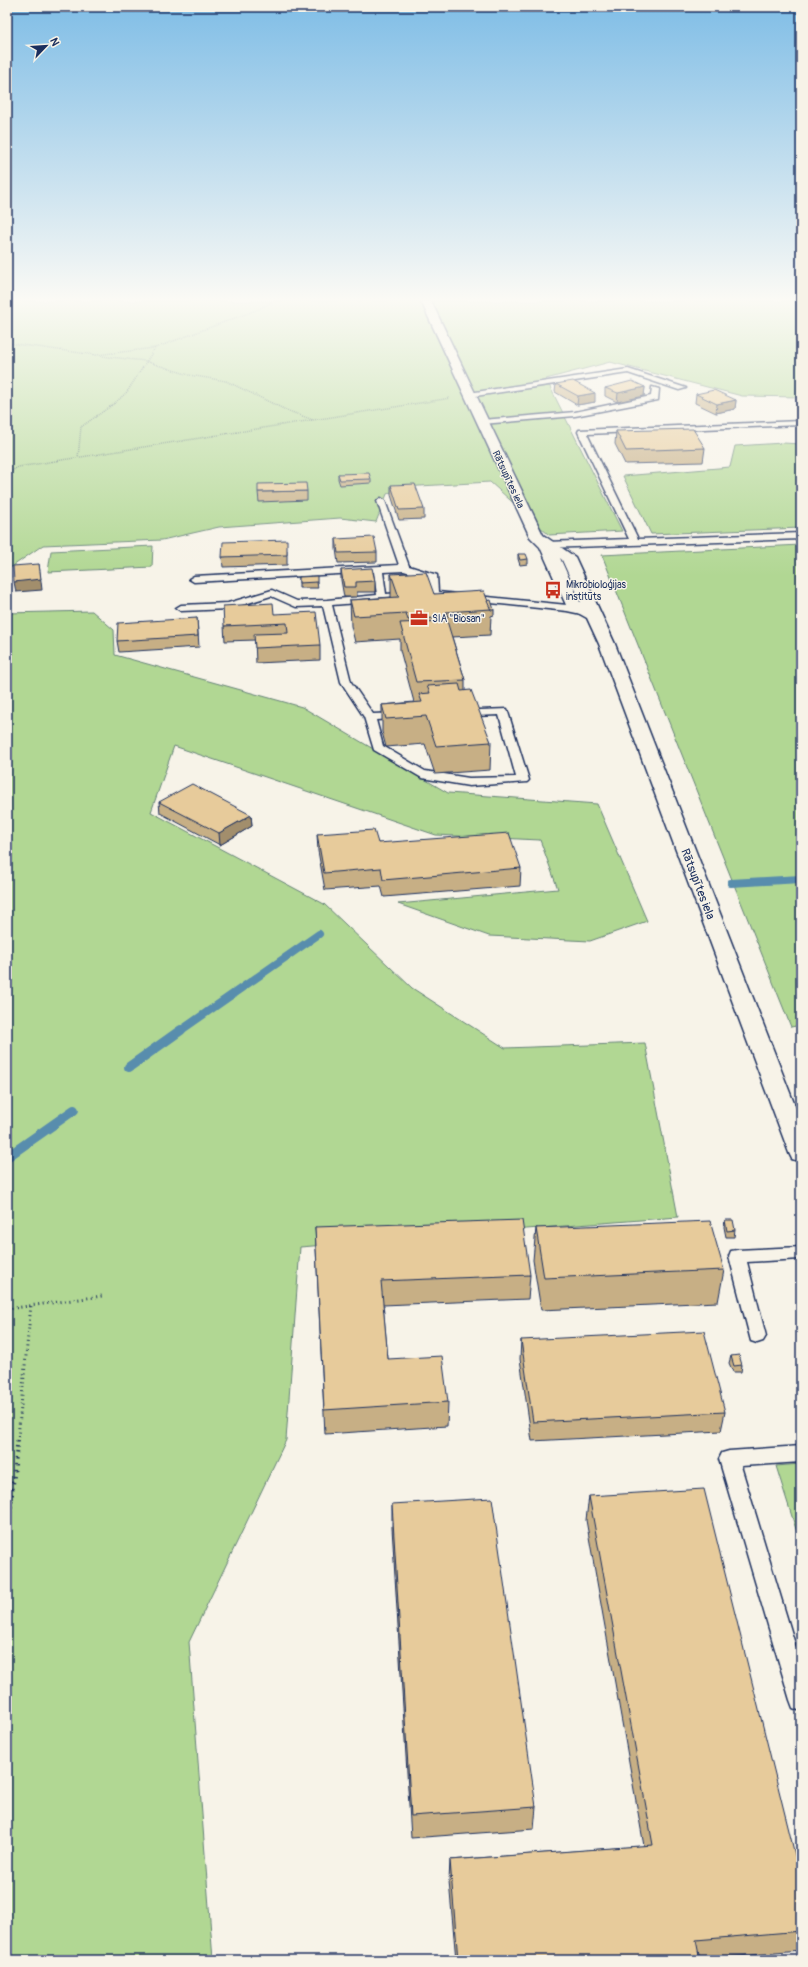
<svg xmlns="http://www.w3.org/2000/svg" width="808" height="1967" font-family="Pangolin,sans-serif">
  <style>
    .green { fill: #b1d793; stroke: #668378 }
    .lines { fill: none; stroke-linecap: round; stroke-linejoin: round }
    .stream-far1 { stroke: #598dad; stroke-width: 8 }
    .stream { stroke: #598dad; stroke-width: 10 }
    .service-casing { stroke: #1b2f5e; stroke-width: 3 }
    .tertiary-casing { stroke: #1b2f5e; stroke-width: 3 }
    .path-far2 { stroke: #1b2f5e; stroke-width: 1.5; stroke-dasharray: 0.5 1.5; stroke-linecap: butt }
    .path-far1 { stroke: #1b2f5e; stroke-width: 3; stroke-dasharray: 1 3.5; stroke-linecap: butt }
    .path { stroke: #1b2f5e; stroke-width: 4; stroke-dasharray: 1.5 4.5; stroke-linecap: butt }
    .service { fill: #f7f3e8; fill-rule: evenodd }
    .tertiary { fill: #f7f3e8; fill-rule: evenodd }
    .wall { fill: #c7af85; stroke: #1b2f5e }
    .shaded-wall { fill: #a28e6c; stroke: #1b2f5e }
    .building { fill: #e7cb9b; stroke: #1b2f5e }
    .labels { text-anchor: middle; stroke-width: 3; stroke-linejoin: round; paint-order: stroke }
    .far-street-label { font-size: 10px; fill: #1b2f5e; stroke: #f7f3e8 }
    .far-poi-label { font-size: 10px; fill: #1b2f5e; stroke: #f7f3e8; text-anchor: start }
    .street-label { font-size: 12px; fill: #1b2f5e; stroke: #f7f3e8 }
  </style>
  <rect width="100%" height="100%" fill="#f7f3e8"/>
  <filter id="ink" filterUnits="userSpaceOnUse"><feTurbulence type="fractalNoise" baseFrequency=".025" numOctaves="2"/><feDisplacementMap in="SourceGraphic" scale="8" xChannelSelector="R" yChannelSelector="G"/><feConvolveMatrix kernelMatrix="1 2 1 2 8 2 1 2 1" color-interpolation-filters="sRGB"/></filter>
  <g filter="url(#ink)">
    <g class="green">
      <path d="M 7,301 L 801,301 L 801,397 L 742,396 L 610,362 L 546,379 L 622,531 L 549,535 L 490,482 L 402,487 L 387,494 L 376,522 L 340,518 L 219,527 L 162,540 L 43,545 L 7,570 Z"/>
      <path d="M 783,443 L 801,444 L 801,528 L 651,534 L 623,476 L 730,467 L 735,446 Z"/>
      <path d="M 801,545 L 801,1025 L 791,1027 L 602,555 Z"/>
      <path d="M 153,546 L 152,567 L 48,572 L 51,551 Z"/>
      <path d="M 92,611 L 114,630 L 115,655 L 302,707 L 448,793 L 597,804 L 647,921 L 590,941 L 489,936 L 398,904 L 558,889 L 540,840 L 436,835 L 174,746 L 151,812 L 324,904 L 412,988 L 505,1048 L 645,1043 L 678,1217 L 300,1247 L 286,1440 L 189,1642 L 213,1960 L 7,1960 L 7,613 Z"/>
      <path d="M 801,1464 L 801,1545 L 776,1466 Z"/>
    </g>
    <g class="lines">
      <g class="stream-far1">
        <path d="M 731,883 L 801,879"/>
        <path d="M 180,1031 L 319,934"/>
      </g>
      <g class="stream">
        <path d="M 129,1067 L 181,1030"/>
        <path d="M 7,1157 L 74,1110"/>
      </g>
      <g class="service-casing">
        <g id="service">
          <path d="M 628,369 L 686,388 L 679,390 L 628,373 L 469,397 L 465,395 L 469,393 Z"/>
          <path d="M 652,387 L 659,389 L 658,400 L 575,416 L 482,424 L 478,422 L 482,420 L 575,412 L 651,396 Z"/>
          <path d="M 801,421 L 801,425 L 587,434 L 638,539 L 801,533 L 801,539 L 546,548 L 541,545 L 546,542 L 629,539 L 578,432 L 579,430 Z"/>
          <path d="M 381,498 L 385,501 L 409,566 L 437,575 L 438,592 L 567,605 L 590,610 L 591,612 L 586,615 L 567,611 L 433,597 L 332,605 L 351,682 L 373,714 L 507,709 L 529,780 L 527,782 L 469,786 L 422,778 L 374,750 L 364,717 L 341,682 L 323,606 L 296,607 L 271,596 L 229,609 L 181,611 L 176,608 L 181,605 L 228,603 L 272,590 L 297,601 L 327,600 L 377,595 L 374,572 L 194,582 L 189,579 L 194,576 L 399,565 L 377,501 ZM 404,571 L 429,579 L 428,591 L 386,594 L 383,572 ZM 499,715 L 516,777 L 469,778 L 425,771 L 383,746 L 376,720 Z"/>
          <path d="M 801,1247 L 801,1259 L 747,1262 L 766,1336 L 763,1341 L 757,1343 L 751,1341 L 729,1256 L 731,1251 L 737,1250 Z"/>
          <path d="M 801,1446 L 801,1462 L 741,1466 L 801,1664 L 801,1711 L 793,1708 L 790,1700 L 719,1459 L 722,1453 L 729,1451 Z"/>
        </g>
      </g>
      <g class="tertiary-casing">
        <path id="tertiary" d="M 421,301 L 431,301 L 543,535 L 575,557 L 615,644 L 801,1121 L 801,1162 L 792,1159 L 789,1153 L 599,644 L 587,618 L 569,608 L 566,605 L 540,547 L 530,537 ZM 560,558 L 562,560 L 581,602 L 580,602 Z"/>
      </g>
      <g class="path-far2">
        <path d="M 7,343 L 96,355 L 155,348 L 259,309 L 274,301"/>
        <path d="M 101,356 L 145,361 L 189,375 L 226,381 L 286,410 L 313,420"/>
        <path d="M 78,458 L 81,427 L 115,403 L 127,392 L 155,348"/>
        <path d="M 7,474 L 18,467 L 451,398"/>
      </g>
      <g class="path-far1">
        <path d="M 7,1309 L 102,1296"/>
        <path d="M 18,1437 L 31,1305"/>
      </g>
      <path class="path" d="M 7,1543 L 18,1436"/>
      <use href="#service" class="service"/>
      <use href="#tertiary" class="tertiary"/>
    </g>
    <g class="wall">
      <path d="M 556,384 L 595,402 L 577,405 L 555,392 Z"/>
      <path d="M 645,387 L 644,396 L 617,402 L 605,396 L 605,388 Z"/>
      <path d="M 696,394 L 736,400 L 735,409 L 716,413 L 695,403 Z"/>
      <path d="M 616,431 L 705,448 L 703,462 L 625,464 L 615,444 Z"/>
      <path d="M 338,474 L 371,479 L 371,483 L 340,485 L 338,479 Z"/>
      <path d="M 391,485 L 424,509 L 424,519 L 399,520 L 391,495 Z"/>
      <path d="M 307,491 L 307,500 L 259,502 L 258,492 Z"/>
      <path d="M 336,539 L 377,552 L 377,562 L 338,563 L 336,549 Z"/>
      <path d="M 287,550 L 287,565 L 223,567 L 222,557 Z"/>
      <path d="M 518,554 L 528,559 L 528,564 L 520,565 L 518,559 Z"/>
      <path d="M 341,570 L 375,581 L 375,592 L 357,592 L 357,597 L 344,597 L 341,580 Z"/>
      <path d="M 391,574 L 434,594 L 487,601 L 494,610 L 494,615 L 491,616 L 490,635 L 452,637 L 465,680 L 465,691 L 491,742 L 490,770 L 435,774 L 425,744 L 386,747 L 382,732 L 382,705 L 414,702 L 400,650 L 400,639 L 355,642 L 351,626 L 350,600 L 391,597 Z"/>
      <path d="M 299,577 L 317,582 L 318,588 L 299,588 Z"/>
      <path d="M 274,614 L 320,645 L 320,660 L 256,663 L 255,640 L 225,641 L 224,626 Z"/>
      <path d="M 197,618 L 199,647 L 119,652 L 117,641 Z"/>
      <path d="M 159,802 L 251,815 L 252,826 L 220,845 L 160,813 Z"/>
      <path d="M 317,834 L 378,843 L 521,868 L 520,886 L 384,897 L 381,886 L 325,890 L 318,851 Z"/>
      <path d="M 725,1220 L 735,1230 L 734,1237 L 726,1237 L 724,1227 Z"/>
      <path d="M 315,1227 L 530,1275 L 528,1299 L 383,1305 L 388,1359 L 448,1402 L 447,1426 L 325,1434 Z"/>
      <path d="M 536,1228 L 724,1270 L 718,1302 L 541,1310 L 533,1260 Z"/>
      <path d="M 521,1340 L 725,1412 L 721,1431 L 532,1441 L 520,1359 Z"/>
      <path d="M 731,1356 L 742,1365 L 741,1372 L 733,1372 L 729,1363 Z"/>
      <path d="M 589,1496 L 801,1879 L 801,1951 L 700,1959 L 700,1960 L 456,1960 L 449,1881 L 450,1860 L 644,1846 L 586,1520 Z"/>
      <path d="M 392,1504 L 536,1807 L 534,1829 L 411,1838 L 392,1528 Z"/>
    </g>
    <g class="shaded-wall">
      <path d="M 645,387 L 644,396 L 617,402 L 618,393 Z"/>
      <path d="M 595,393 L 595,402 L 577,405 L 578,396 Z"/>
      <path d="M 736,400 L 735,409 L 716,413 L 717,404 Z"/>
      <path d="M 39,564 L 42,590 L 16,592 L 14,582 Z"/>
      <path d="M 251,815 L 252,826 L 220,845 L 219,833 Z"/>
    </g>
    <g class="building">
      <path d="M 573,381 L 595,393 L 578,396 L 556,384 Z"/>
      <path d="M 632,381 L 645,387 L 618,393 L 605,388 Z"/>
      <path d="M 714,390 L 736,400 L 717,404 L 696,394 Z"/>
      <path d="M 693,429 L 705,448 L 626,451 L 616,431 Z"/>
      <path d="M 369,473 L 371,479 L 340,480 L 338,474 Z"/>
      <path d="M 306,483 L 307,491 L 258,492 L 258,484 Z"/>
      <path d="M 415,484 L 424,509 L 399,510 L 391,485 Z"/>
      <path d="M 374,537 L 377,552 L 338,553 L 336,539 Z"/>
      <path d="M 287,540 L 287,555 L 222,557 L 223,542 Z"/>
      <path d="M 518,554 L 526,554 L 528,559 L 520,560 Z"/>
      <path d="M 39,564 L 41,579 L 14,582 L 13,566 Z"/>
      <path d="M 372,568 L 375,581 L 356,582 L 356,587 L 344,587 L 341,570 Z"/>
      <path d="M 426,572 L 434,594 L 484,591 L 491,609 L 446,612 L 448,617 L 408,620 L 406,613 L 354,616 L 350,600 L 399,597 L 391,574 Z"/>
      <path d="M 317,576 L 317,582 L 299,583 L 299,577 Z"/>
      <path d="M 491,600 L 494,610 L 491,610 L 487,601 Z"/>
      <path d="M 273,603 L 274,614 L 316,612 L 320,645 L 255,648 L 254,634 L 288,633 L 287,623 L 224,626 L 223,606 Z"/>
      <path d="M 197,618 L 198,636 L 117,641 L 118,623 Z"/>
      <path d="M 447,621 L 465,680 L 416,682 L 400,623 Z"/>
      <path d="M 459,684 L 461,691 L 471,690 L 491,742 L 436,746 L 426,716 L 386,719 L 382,705 L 422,702 L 419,694 L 430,693 L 427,686 Z"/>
      <path d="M 192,784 L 251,815 L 219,833 L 159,802 Z"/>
      <path d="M 374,830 L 378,843 L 509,833 L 521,868 L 383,880 L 381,868 L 324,873 L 317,834 Z"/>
      <path d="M 522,1220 L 530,1275 L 381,1281 L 388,1359 L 442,1356 L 448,1402 L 324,1410 L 315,1227 Z"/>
      <path d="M 725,1220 L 733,1220 L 735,1230 L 727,1231 Z"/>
      <path d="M 710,1221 L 724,1270 L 544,1278 L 536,1228 Z"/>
      <path d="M 704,1331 L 725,1412 L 533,1422 L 521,1340 Z"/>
      <path d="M 739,1355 L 742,1365 L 734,1366 L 731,1356 Z"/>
      <path d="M 704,1489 L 801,1879 L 801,1931 L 696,1940 L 700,1960 L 458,1960 L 450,1860 L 653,1845 L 589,1496 Z"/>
      <path d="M 492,1498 L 536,1807 L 411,1816 L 392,1504 Z"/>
    </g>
  </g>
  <linearGradient id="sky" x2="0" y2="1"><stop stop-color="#7fbde6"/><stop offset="0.52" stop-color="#fbfaf5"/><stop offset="1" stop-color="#fbfaf5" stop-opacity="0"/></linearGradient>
  <rect width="808" height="576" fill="url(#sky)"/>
  <defs>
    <g id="bus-bare" transform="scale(1.38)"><path d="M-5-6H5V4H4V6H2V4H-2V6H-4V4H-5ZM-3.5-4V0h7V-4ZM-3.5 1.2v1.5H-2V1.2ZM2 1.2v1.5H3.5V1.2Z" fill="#c8321e" stroke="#f7f3e8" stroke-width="2.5" paint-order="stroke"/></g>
    <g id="office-bare" transform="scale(1.38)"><path d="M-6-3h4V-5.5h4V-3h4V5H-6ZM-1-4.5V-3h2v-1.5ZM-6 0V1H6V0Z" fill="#c8321e" stroke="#f7f3e8" stroke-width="2.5" paint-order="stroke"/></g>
  </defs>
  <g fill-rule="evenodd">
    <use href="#bus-bare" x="553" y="590"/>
    <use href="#office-bare" x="419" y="618"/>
  </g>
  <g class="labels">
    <g class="far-street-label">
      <text transform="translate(509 479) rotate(65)" y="4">Rātsupītes iela</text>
    </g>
    <g class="far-poi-label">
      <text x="566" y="588">Mikrobioloģijas<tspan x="566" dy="12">institūts</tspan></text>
      <text x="432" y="622">SIA "Biosan"</text>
    </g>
    <g class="street-label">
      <text transform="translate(698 884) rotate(69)" y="4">Rātsupītes iela</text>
    </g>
  </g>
  <rect width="808" height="1967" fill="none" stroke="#f7f3e8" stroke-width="24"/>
  <rect x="12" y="12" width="784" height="1943" fill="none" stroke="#1b2f5e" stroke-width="1.5" filter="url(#ink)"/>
  <g transform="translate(46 46) rotate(65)" stroke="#f7f3e8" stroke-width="3" paint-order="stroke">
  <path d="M0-3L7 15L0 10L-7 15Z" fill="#1b2f5e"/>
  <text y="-6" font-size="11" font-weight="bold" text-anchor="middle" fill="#1b2f5e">N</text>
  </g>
</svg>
